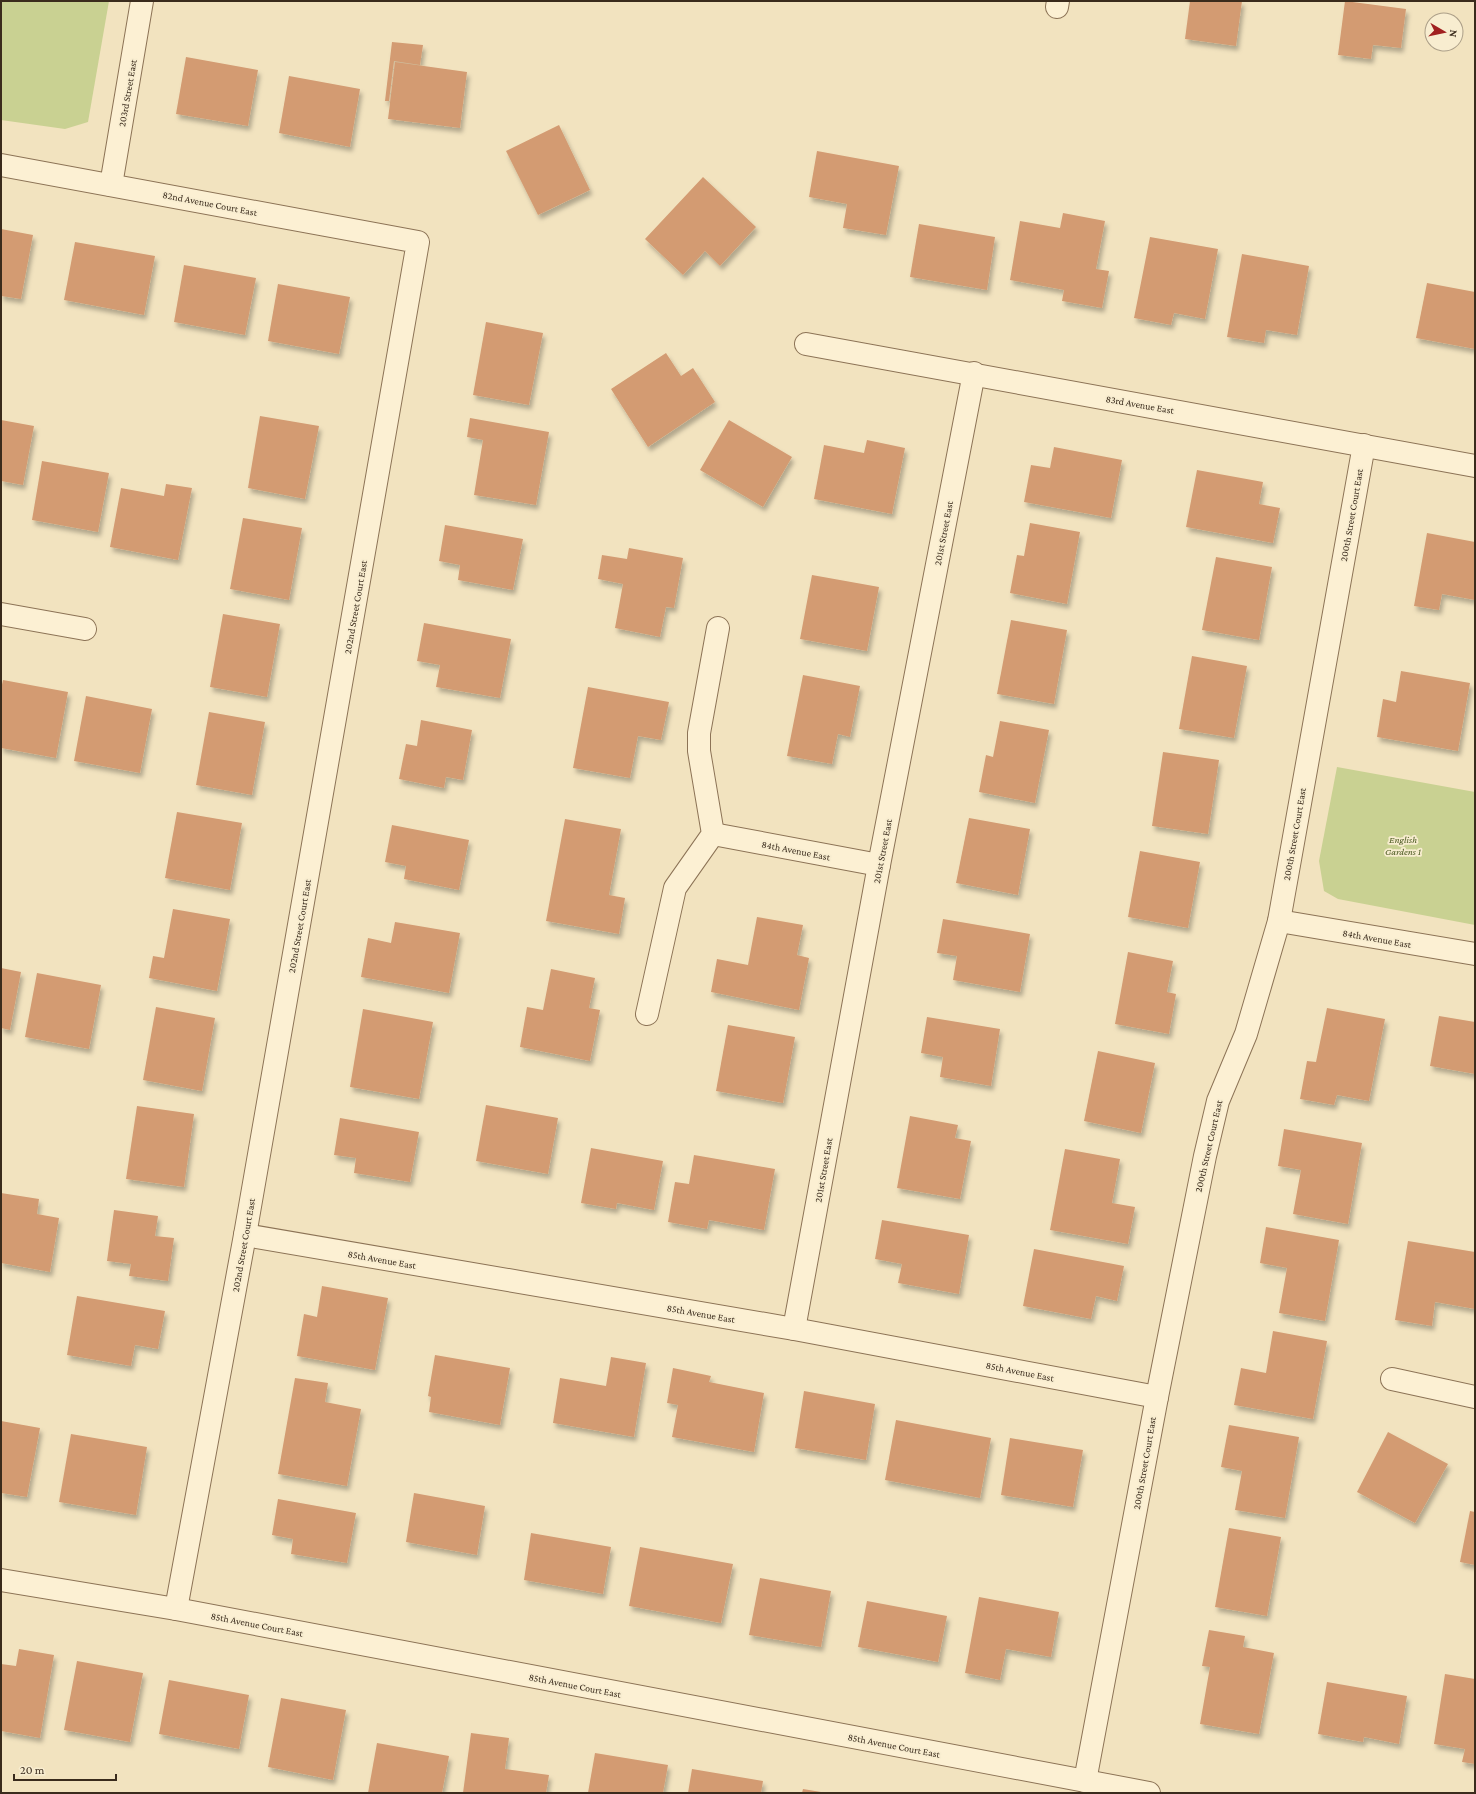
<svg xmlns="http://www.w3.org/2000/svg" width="1476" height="1794" font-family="'Crimson Pro',serif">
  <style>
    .green { fill: #c9d192 }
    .building { fill: #d39b72; filter: url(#shadow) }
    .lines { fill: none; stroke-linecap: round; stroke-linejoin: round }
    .minor-casing { stroke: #8c7356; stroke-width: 24 }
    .minor { stroke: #fcf0d3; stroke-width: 22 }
    .labels { text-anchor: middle; stroke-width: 3.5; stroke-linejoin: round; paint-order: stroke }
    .street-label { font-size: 10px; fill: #3a2b1c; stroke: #f8edd0 }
    .park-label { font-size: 10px; font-style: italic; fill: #4a5920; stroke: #f8edd0 }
  </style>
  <defs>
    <filter id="shadow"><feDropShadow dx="2.5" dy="4.5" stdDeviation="2" flood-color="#0004"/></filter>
  </defs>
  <rect width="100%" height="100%" fill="#f2e3bf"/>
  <g class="green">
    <path d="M 1,1 L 109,1 L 88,122 L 65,129 L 1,120 Z"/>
    <path d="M 1337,767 L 1475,792 L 1475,925 L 1338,899 L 1324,891 L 1319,861 Z"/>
  </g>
  <g class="building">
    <path d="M 1190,1 L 1242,1 L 1236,46 L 1185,39 Z"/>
    <path d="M 1345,1 L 1406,9 L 1401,48 L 1373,45 L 1371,59 L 1338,55 Z"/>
    <path d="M 392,42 L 423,45 L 420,65 L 394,61 L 389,101 L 385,101 Z"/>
    <path d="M 186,57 L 258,70 L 248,126 L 176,114 Z"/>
    <path d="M 395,62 L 467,72 L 460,128 L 388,119 Z"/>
    <path d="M 289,76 L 360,89 L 350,147 L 279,133 Z"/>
    <path d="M 559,125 L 590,190 L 538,215 L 506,151 Z"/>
    <path d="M 817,151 L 899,166 L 886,235 L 843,228 L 847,204 L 809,197 Z"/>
    <path d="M 703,177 L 756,227 L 720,266 L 705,251 L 683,275 L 645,239 Z"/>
    <path d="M 1063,213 L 1105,221 L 1096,269 L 1109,271 L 1102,308 L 1062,301 L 1064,290 L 1010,280 L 1020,221 L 1060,228 Z"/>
    <path d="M 919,224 L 995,237 L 987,290 L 910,277 Z"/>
    <path d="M 1,229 L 33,235 L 21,299 L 1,296 Z"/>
    <path d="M 1150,237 L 1218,249 L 1205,319 L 1174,313 L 1171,325 L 1134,318 Z"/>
    <path d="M 75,242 L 155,256 L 144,315 L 64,300 Z"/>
    <path d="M 1242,254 L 1309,266 L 1297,335 L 1266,330 L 1264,343 L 1227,337 Z"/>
    <path d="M 184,265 L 256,278 L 245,335 L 174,322 Z"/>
    <path d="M 1427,283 L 1475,292 L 1475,349 L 1416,338 Z"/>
    <path d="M 278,284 L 350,297 L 339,354 L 268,341 Z"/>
    <path d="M 486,322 L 543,333 L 529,405 L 473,395 Z"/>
    <path d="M 666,353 L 681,376 L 693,368 L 715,402 L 648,447 L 611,389 Z"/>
    <path d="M 260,416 L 319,426 L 305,499 L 248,488 Z"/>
    <path d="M 470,418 L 549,432 L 536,505 L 474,495 L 483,440 L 467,437 Z"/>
    <path d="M 1,420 L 34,426 L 23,485 L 1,481 Z"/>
    <path d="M 729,420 L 792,457 L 763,507 L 700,470 Z"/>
    <path d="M 867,440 L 905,448 L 892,514 L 814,499 L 824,445 L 864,453 Z"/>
    <path d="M 1054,447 L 1122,460 L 1111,518 L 1024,502 L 1031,465 L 1050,468 Z"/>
    <path d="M 42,461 L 109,473 L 98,532 L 32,520 Z"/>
    <path d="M 1197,470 L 1263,482 L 1259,504 L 1280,508 L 1273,543 L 1186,527 Z"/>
    <path d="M 166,484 L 192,488 L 178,560 L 110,547 L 121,488 L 164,496 Z"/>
    <path d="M 243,518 L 302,528 L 289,600 L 230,589 Z"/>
    <path d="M 1030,523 L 1080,532 L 1067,604 L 1010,593 L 1017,555 L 1024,556 Z"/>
    <path d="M 445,525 L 523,539 L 513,590 L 458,580 L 460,565 L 439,561 Z"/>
    <path d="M 1427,533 L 1475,542 L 1475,600 L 1442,594 L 1439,610 L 1414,606 Z"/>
    <path d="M 629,548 L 683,558 L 674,608 L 666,607 L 660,637 L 615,628 L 623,584 L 598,579 L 602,555 L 627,559 Z"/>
    <path d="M 1216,557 L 1272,567 L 1259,640 L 1202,630 Z"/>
    <path d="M 812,575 L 879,587 L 867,651 L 800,639 Z"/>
    <path d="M 223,614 L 280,624 L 267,697 L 210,687 Z"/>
    <path d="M 1011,620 L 1067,630 L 1054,704 L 997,694 Z"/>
    <path d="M 424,623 L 511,639 L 500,698 L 436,687 L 440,665 L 417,661 Z"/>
    <path d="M 1192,656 L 1247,666 L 1234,738 L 1179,729 Z"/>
    <path d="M 1401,671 L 1470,683 L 1458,751 L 1377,737 L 1383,699 L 1396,702 Z"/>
    <path d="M 803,675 L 860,686 L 850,737 L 838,734 L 832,764 L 787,756 Z"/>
    <path d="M 3,680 L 68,692 L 56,758 L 1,748 L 1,689 Z"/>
    <path d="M 588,687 L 669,702 L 661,740 L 638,736 L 630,778 L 573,768 Z"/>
    <path d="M 86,696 L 152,709 L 140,773 L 74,761 Z"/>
    <path d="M 209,712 L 265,722 L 252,795 L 196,785 Z"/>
    <path d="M 421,720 L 472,730 L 463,780 L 446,777 L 444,788 L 399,779 L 406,744 L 417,746 Z"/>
    <path d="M 1000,721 L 1049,730 L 1035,803 L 979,792 L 986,755 L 993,757 Z"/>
    <path d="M 1163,752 L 1219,760 L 1208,834 L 1152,826 Z"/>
    <path d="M 177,812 L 242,823 L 230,890 L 165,878 Z"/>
    <path d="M 969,818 L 1030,829 L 1018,895 L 956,883 Z"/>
    <path d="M 565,819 L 621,829 L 609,895 L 625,898 L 619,934 L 546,921 Z"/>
    <path d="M 392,825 L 469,840 L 459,890 L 404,879 L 406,866 L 385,862 Z"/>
    <path d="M 1140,851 L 1200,862 L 1188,928 L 1128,917 Z"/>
    <path d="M 173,909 L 230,919 L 217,991 L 149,978 L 153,956 L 164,958 Z"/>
    <path d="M 757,917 L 803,925 L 797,955 L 809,958 L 799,1010 L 711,992 L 717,959 L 748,965 Z"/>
    <path d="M 943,919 L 1030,934 L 1020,992 L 953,980 L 957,956 L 937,953 Z"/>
    <path d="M 395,922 L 460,933 L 449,993 L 361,977 L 368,938 L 391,943 Z"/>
    <path d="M 1128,952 L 1173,961 L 1167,992 L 1176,994 L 1169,1034 L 1115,1024 Z"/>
    <path d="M 1,968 L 21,972 L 10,1030 L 1,1028 Z"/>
    <path d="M 551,969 L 595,978 L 589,1008 L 600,1010 L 590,1061 L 520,1047 L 527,1007 L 543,1010 Z"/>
    <path d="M 37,973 L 101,985 L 89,1049 L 25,1037 Z"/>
    <path d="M 156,1007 L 215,1018 L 202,1091 L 143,1080 Z"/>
    <path d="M 1327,1008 L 1385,1019 L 1369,1101 L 1337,1095 L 1334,1105 L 1300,1099 L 1307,1061 L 1316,1062 Z"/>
    <path d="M 363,1009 L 433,1022 L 419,1099 L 350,1087 Z"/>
    <path d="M 1439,1016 L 1475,1022 L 1475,1074 L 1430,1066 Z"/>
    <path d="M 927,1017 L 1000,1029 L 991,1086 L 940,1077 L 943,1057 L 921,1053 Z"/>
    <path d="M 728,1025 L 795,1037 L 783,1103 L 716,1091 Z"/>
    <path d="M 1098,1051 L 1155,1063 L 1141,1133 L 1084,1121 Z"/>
    <path d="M 486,1105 L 558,1118 L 548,1174 L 476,1161 Z"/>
    <path d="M 137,1106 L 194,1114 L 184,1187 L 126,1179 Z"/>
    <path d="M 910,1116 L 958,1125 L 955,1138 L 971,1141 L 960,1199 L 897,1188 Z"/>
    <path d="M 340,1118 L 419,1132 L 410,1182 L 354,1173 L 356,1158 L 334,1155 Z"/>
    <path d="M 1284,1129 L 1362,1143 L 1348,1224 L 1293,1214 L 1301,1170 L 1278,1166 Z"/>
    <path d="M 591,1148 L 663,1161 L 654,1210 L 617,1203 L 616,1209 L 581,1203 Z"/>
    <path d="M 1065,1149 L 1120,1159 L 1112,1203 L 1135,1207 L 1128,1244 L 1050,1230 Z"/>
    <path d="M 694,1155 L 775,1169 L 764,1230 L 709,1220 L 707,1229 L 668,1222 L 675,1182 L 689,1184 Z"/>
    <path d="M 1,1193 L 39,1199 L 37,1214 L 59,1218 L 50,1272 L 1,1263 Z"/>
    <path d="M 114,1210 L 158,1216 L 155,1236 L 174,1238 L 168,1281 L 129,1276 L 131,1264 L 107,1261 Z"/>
    <path d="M 882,1220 L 969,1235 L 959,1294 L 898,1283 L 902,1264 L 875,1259 Z"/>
    <path d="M 1266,1227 L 1339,1240 L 1325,1321 L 1279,1313 L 1287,1268 L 1260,1263 Z"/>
    <path d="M 1408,1241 L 1475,1252 L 1475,1309 L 1435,1302 L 1432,1326 L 1395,1320 Z"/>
    <path d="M 1034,1249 L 1124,1266 L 1117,1301 L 1096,1296 L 1091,1319 L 1023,1306 Z"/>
    <path d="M 322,1286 L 388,1298 L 375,1370 L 297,1356 L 304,1314 L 317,1317 Z"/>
    <path d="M 77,1296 L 165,1311 L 158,1349 L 135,1345 L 131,1366 L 67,1355 Z"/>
    <path d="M 1273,1331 L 1327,1341 L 1313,1419 L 1234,1405 L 1241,1368 L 1266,1373 Z"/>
    <path d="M 435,1355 L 510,1368 L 500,1425 L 429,1412 L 431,1397 L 428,1396 Z"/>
    <path d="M 611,1357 L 646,1363 L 634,1437 L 553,1423 L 560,1378 L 606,1386 Z"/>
    <path d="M 673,1368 L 711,1376 L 709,1382 L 764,1393 L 754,1452 L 672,1437 L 678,1405 L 667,1403 Z"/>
    <path d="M 295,1378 L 328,1383 L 325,1402 L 361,1409 L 347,1486 L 278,1474 Z"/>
    <path d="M 804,1391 L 875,1404 L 866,1460 L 795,1448 Z"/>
    <path d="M 896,1420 L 991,1438 L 980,1498 L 885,1480 Z"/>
    <path d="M 1,1421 L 40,1428 L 27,1497 L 1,1493 Z"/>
    <path d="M 1229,1425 L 1299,1437 L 1285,1518 L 1235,1510 L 1242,1471 L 1221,1467 Z"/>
    <path d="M 1388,1432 L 1448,1464 L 1415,1523 L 1357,1492 Z"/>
    <path d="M 71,1434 L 147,1447 L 136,1515 L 59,1502 Z"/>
    <path d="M 1010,1438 L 1083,1450 L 1073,1507 L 1001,1495 Z"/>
    <path d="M 414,1493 L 485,1506 L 477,1555 L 406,1542 Z"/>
    <path d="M 278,1499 L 356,1513 L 347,1563 L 291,1554 L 293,1539 L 272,1535 Z"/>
    <path d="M 1470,1511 L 1475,1512 L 1475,1565 L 1460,1562 Z"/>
    <path d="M 1229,1528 L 1281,1537 L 1267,1616 L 1215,1607 Z"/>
    <path d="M 531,1533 L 611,1547 L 603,1594 L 524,1580 Z"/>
    <path d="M 640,1547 L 733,1564 L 721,1623 L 629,1606 Z"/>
    <path d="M 760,1578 L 831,1591 L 821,1647 L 749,1635 Z"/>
    <path d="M 979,1597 L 1059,1612 L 1051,1657 L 1006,1649 L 1000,1680 L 965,1673 Z"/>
    <path d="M 867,1601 L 947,1616 L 938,1662 L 858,1647 Z"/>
    <path d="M 1209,1630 L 1245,1636 L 1243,1647 L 1274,1653 L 1259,1734 L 1200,1724 L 1210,1667 L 1202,1666 Z"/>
    <path d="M 19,1649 L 54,1655 L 40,1738 L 1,1731 L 1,1664 L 16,1666 Z"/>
    <path d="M 77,1661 L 143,1673 L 130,1742 L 64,1730 Z"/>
    <path d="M 1445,1674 L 1475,1679 L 1475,1764 L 1462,1762 L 1465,1749 L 1434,1744 Z"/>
    <path d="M 169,1680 L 249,1695 L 239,1749 L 159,1734 Z"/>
    <path d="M 1327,1682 L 1407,1696 L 1399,1744 L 1364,1737 L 1363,1742 L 1318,1734 Z"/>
    <path d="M 281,1698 L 346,1710 L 333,1780 L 268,1767 Z"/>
    <path d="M 471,1733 L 509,1738 L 505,1769 L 549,1775 L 546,1793 L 463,1793 Z"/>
    <path d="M 377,1743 L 449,1756 L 442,1793 L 368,1793 Z"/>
    <path d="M 595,1753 L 668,1765 L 663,1793 L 588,1793 Z"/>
    <path d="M 692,1769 L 763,1781 L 761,1793 L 688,1793 Z"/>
    <path d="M 803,1789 L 821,1792 L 821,1793 L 802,1793 Z"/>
  </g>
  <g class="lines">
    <g class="minor-casing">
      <g id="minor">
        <path d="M 1057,7 L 1058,1"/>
        <path d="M 1,165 L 418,242 L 245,1235 L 176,1609"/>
        <path d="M 111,185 L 142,1"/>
        <path d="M 806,344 L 1475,466"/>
        <path d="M 1,614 L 85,629"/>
        <path d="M 713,834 L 879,865"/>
        <path d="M 1279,921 L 1475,954"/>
        <path d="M 647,1014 L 675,888 L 713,834 L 699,751 L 699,733 L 718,628"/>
        <path d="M 245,1235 L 794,1329 L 1157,1397"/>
        <path d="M 794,1329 L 879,865 L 974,373"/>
        <path d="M 1392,1379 L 1475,1397"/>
        <path d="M 1,1580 L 176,1609 L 1149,1793"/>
        <path d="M 1085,1781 L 1157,1397 L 1205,1156 L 1218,1101 L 1246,1034 L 1279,921 L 1364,445"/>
      </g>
    </g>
    <use href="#minor" class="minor"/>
  </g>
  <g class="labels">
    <g class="street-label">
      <text transform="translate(127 93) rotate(-80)" y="4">203rd Street East</text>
      <text transform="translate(210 203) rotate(11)" y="4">82nd Avenue Court East</text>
      <text transform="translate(1140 404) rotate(10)" y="4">83rd Avenue East</text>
      <text transform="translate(1351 515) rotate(-80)" y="4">200th Street Court East</text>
      <text transform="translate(943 533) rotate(-79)" y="4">201st Street East</text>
      <text transform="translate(355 607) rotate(-80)" y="4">202nd Street Court East</text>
      <text transform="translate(1294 834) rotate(-80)" y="4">200th Street Court East</text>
      <text transform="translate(796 850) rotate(11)" y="4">84th Avenue East</text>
      <text transform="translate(882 851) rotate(-79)" y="4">201st Street East</text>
      <text transform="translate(299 926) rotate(-80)" y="4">202nd Street Court East</text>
      <text transform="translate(1377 938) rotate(10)" y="4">84th Avenue East</text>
      <text transform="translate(1208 1146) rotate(-77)" y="4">200th Street Court East</text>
      <text transform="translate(823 1170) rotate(-80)" y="4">201st Street East</text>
      <text transform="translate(243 1245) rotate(-80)" y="4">202nd Street Court East</text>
      <text transform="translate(382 1259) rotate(10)" y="4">85th Avenue East</text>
      <text transform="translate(701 1313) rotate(10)" y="4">85th Avenue East</text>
      <text transform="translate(1020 1371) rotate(11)" y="4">85th Avenue East</text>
      <text transform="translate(1144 1463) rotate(-80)" y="4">200th Street Court East</text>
      <text transform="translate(257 1624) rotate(11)" y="4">85th Avenue Court East</text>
      <text transform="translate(575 1685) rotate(11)" y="4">85th Avenue Court East</text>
      <text transform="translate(894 1745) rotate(11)" y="4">85th Avenue Court East</text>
    </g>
    <g class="park-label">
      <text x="1403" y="843">English<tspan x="1403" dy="12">Gardens 1</tspan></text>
    </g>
  </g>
  <rect width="1476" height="1794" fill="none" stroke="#3a2b1c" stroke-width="4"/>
  <g transform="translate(1444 32) rotate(99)"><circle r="19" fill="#f8edd0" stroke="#ac9f88"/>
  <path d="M0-3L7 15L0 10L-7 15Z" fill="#a12020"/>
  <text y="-6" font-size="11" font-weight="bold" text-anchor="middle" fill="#3a2b1c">N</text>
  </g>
  <path d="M14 1774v6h102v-6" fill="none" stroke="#3a2b1c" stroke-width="2"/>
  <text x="20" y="1774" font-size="12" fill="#3a2b1c" stroke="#f8edd0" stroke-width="3" paint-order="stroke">20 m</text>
</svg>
